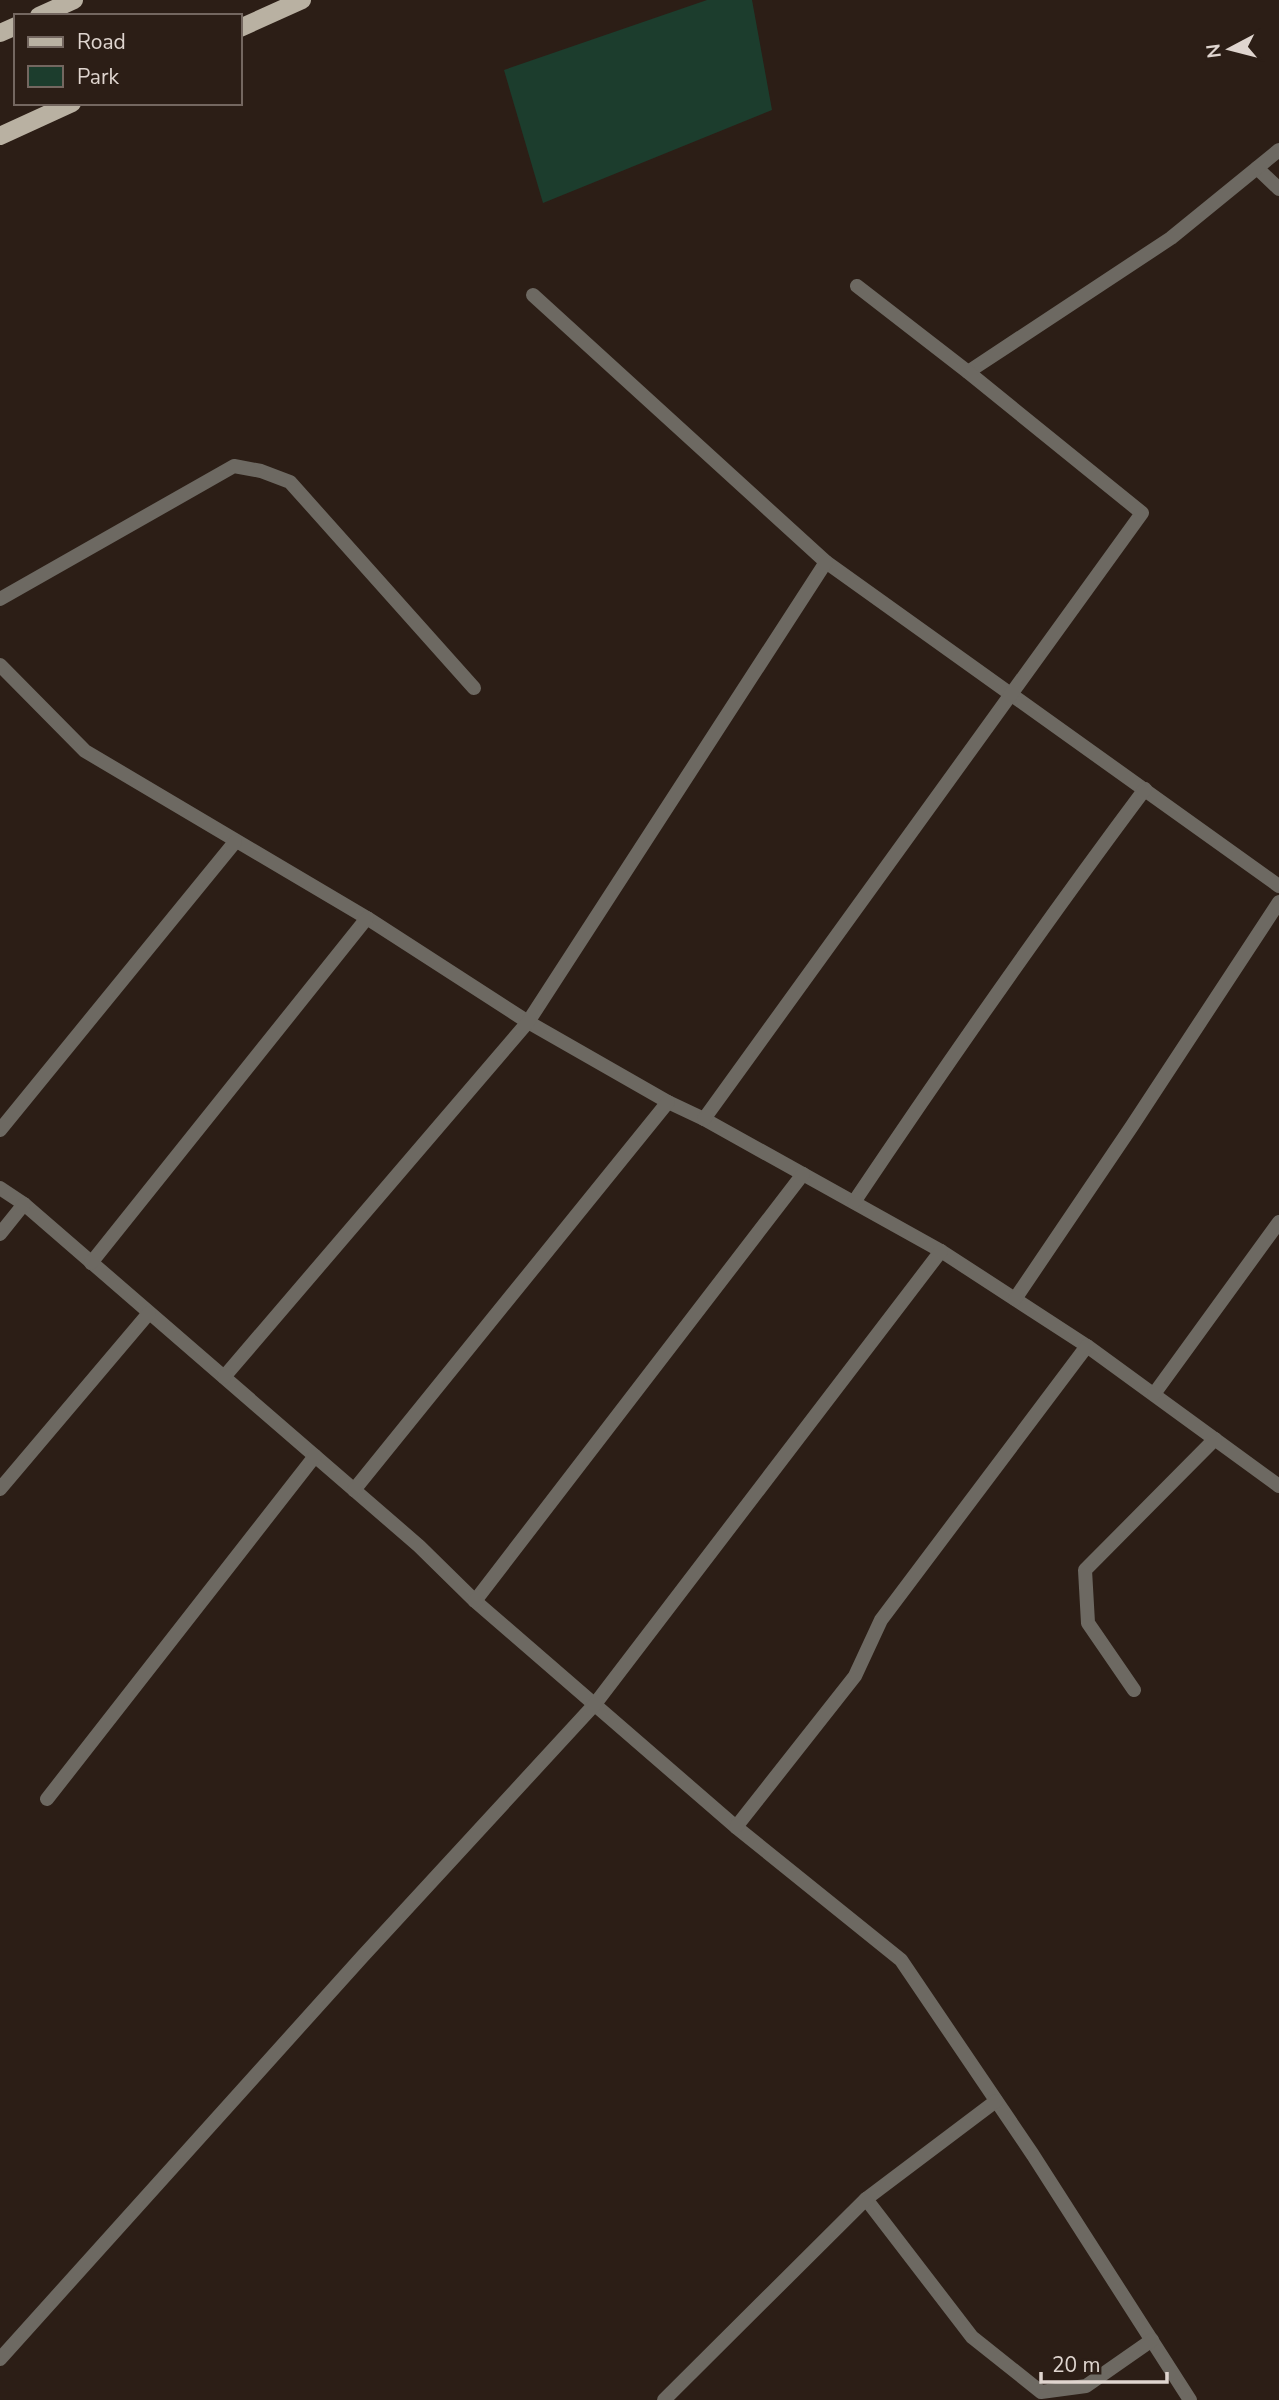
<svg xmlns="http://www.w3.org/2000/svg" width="1279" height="2400" font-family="'Nunito Sans',sans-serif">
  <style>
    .green { fill: #1c3d2d }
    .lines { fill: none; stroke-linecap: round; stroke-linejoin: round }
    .street { stroke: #6d6962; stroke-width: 14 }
    .primary { stroke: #b9b1a2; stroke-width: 18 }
  </style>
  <rect width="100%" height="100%" fill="#2c1e16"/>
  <path class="green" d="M 707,0 L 752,0 L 772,110 L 543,203 L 504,70 Z"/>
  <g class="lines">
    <g class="street">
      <path d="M 1257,168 L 1279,189"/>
      <path d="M 968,372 L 1171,238 L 1279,150"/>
      <path d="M 826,562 L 1279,886"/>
      <path d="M 0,599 L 234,466 L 261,471 L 290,482 L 474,688"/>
      <path d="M 0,665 L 85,751 L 367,918 L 528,1022 L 668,1102 L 704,1119 L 941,1251 L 1087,1346 L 1279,1486"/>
      <path d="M 704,1119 L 1142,513 L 968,372 L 857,286"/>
      <path d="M 0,1130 L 235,842"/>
      <path d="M 0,1188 L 24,1204 L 419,1546 L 475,1601 L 736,1827 L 901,1960 L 1033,2155 L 1190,2400"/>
      <path d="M 854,1202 C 948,1062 1044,924 1145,789"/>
      <path d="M 0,1234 L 24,1204"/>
      <path d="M 91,1263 L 367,918"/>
      <path d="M 1015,1299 L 1132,1126 L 1279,902"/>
      <path d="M 224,1377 L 528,1022 L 826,562 L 533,295"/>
      <path d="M 1154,1394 L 1279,1222"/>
      <path d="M 0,1489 L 149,1313"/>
      <path d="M 354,1490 L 668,1102"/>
      <path d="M 475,1601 L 803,1174"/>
      <path d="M 1134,1690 L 1088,1623 L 1085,1570 L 1215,1439"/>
      <path d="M 47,1799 L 315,1456"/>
      <path d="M 736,1827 L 855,1676 L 881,1620 L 1087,1346"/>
      <path d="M 866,2199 L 972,2337 L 1041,2392 L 1086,2386 L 1152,2340"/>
      <path d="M 0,2359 L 362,1957 L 595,1704 L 941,1251"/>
      <path d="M 664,2400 L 866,2199 L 996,2101"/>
    </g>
    <g class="primary">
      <path d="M 39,16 L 74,0"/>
      <path d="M 240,28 L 302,0"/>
      <path d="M 0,33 L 16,26"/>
      <path d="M 0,136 L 72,103"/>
    </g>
  </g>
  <rect x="14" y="14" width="228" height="91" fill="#2c1e16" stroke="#746760" stroke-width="2"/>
  <rect x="28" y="37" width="35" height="10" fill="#b9b1a2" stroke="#746760" stroke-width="2"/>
  <text x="77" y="49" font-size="21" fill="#dfd5cf">Road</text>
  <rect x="28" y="66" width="35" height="21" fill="#1c3d2d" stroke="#746760" stroke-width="2"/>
  <text x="77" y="84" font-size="21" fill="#dfd5cf">Park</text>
  <g transform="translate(1230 49) rotate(263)" stroke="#2c1e16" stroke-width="5" paint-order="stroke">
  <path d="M0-5L12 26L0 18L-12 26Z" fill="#dfd5cf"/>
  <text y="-10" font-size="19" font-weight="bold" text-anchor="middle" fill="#dfd5cf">N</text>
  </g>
  <path d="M1041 2372v10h126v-10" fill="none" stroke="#dfd5cf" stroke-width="3.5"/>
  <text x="1052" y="2372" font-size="21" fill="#dfd5cf" stroke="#2c1e16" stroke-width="5" paint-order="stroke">20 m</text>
</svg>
